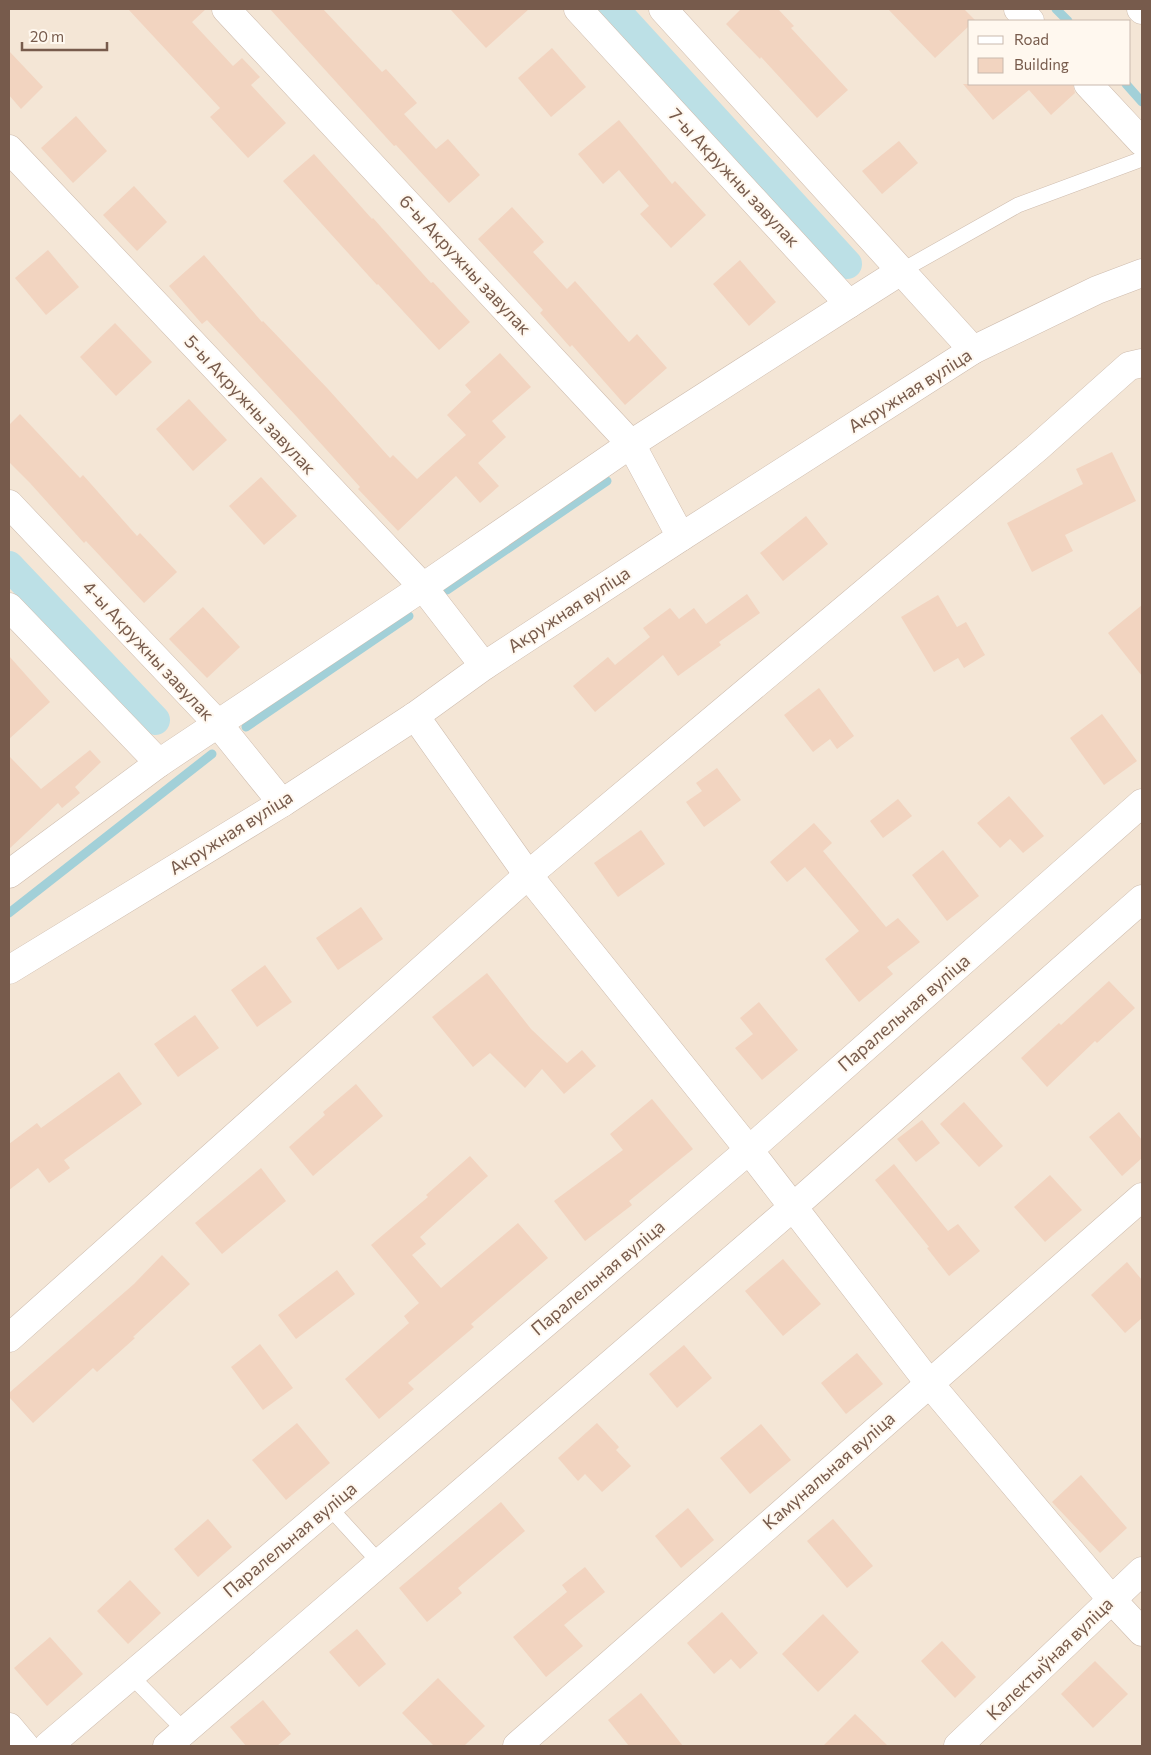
<svg xmlns="http://www.w3.org/2000/svg" width="1151" height="1755" font-family="Commissioner,sans-serif">
  <style>
    .residential { fill: #f4e6d6; fill-rule: evenodd }
    .lines { fill: none; stroke-linecap: round; stroke-linejoin: round }
    .stream { stroke: #a2d0d8; stroke-width: 9 }
    .canal { stroke: #bce0e6; stroke-width: 30 }
    .building { fill: #f2d4c0 }
    .service-casing { stroke: #cebcae; stroke-width: 16 }
    .minor-casing { stroke: #cebcae; stroke-width: 29 }
    .service { stroke: #fff; stroke-width: 15 }
    .minor { stroke: #fff; stroke-width: 28 }
    .labels { text-anchor: middle; stroke-width: 4; stroke-linejoin: round; paint-order: stroke }
    .street-label { font-size: 18px; fill: #775b4c; stroke: #fff8ef }
  </style>
  <rect width="100%" height="100%" fill="#fcf4e8"/>
  <path class="residential" d="M 9,9 L 1142,9 L 1142,1746 L 9,1746 ZM 970,21 L 1130,21 L 1130,84 L 970,84 Z"/>
  <g class="lines">
    <g class="stream">
      <path d="M 1056,9 L 1068,21"/>
      <path d="M 1126,84 L 1142,102"/>
      <path d="M 447,590 L 607,481"/>
      <path d="M 246,727 L 409,616"/>
      <path d="M 9,913 L 212,754"/>
    </g>
    <g class="canal">
      <path d="M 614,9 L 847,264"/>
      <path d="M 9,566 L 155,720"/>
    </g>
  </g>
  <g class="building">
    <path d="M 128,9 L 206,9 L 192,22 L 233,66 L 242,58 L 260,77 L 251,85 L 286,123 L 248,158 L 210,117 L 220,108 Z"/>
    <path d="M 270,9 L 323,9 L 382,72 L 386,69 L 417,103 L 404,114 L 436,149 L 448,139 L 480,175 L 449,203 L 396,145 L 394,146 Z"/>
    <path d="M 450,9 L 529,9 L 486,48 Z"/>
    <path d="M 741,9 L 778,9 L 794,26 L 791,28 L 848,90 L 817,118 L 761,57 L 760,59 L 726,24 Z"/>
    <path d="M 888,9 L 964,9 L 975,20 L 970,21 L 970,25 L 935,58 Z"/>
    <path d="M 552,48 L 586,87 L 551,117 L 518,78 Z"/>
    <path d="M 9,51 L 43,87 L 21,109 L 9,95 Z"/>
    <path d="M 963,84 L 1073,84 L 1075,93 L 1051,115 L 1029,90 L 993,120 Z"/>
    <path d="M 76,116 L 107,151 L 73,183 L 41,148 Z"/>
    <path d="M 619,120 L 672,184 L 675,181 L 706,215 L 671,248 L 640,214 L 649,206 L 619,170 L 603,184 L 578,154 Z"/>
    <path d="M 899,141 L 918,163 L 882,194 L 862,171 Z"/>
    <path d="M 314,154 L 372,219 L 373,218 L 431,283 L 433,282 L 470,322 L 439,350 L 378,284 L 377,285 L 283,181 Z"/>
    <path d="M 134,186 L 167,222 L 137,251 L 103,215 Z"/>
    <path d="M 512,207 L 544,242 L 533,252 L 567,289 L 575,281 L 629,342 L 637,334 L 667,368 L 625,405 L 572,345 L 570,347 L 540,313 L 543,310 L 478,239 Z"/>
    <path d="M 48,250 L 79,287 L 46,315 L 15,278 Z"/>
    <path d="M 204,255 L 262,322 L 263,321 L 328,389 L 390,458 L 393,455 L 417,479 L 466,435 L 447,415 L 471,392 L 465,385 L 500,353 L 531,387 L 492,421 L 506,437 L 478,463 L 499,486 L 480,503 L 456,476 L 398,531 L 358,489 L 360,487 L 297,417 L 207,320 L 202,324 L 169,286 Z"/>
    <path d="M 740,260 L 776,302 L 749,326 L 713,284 Z"/>
    <path d="M 115,323 L 152,362 L 116,396 L 80,357 Z"/>
    <path d="M 189,399 L 227,440 L 193,471 L 156,429 Z"/>
    <path d="M 20,414 L 80,478 L 83,475 L 137,536 L 140,533 L 177,572 L 144,603 L 86,541 L 84,543 L 30,483 L 9,462 L 9,425 Z"/>
    <path d="M 1112,452 L 1136,501 L 1065,535 L 1073,551 L 1032,572 L 1007,523 L 1083,484 L 1076,469 Z"/>
    <path d="M 261,477 L 297,516 L 264,545 L 229,506 Z"/>
    <path d="M 806,516 L 828,544 L 783,581 L 760,553 Z"/>
    <path d="M 747,594 L 760,613 L 719,642 L 721,645 L 678,676 L 663,655 L 595,712 L 573,686 L 608,657 L 615,665 L 650,637 L 643,628 L 670,608 L 679,619 L 694,608 L 706,624 Z"/>
    <path d="M 938,595 L 957,627 L 966,622 L 985,655 L 964,668 L 958,658 L 934,672 L 901,617 Z"/>
    <path d="M 1142,605 L 1142,676 L 1108,633 Z"/>
    <path d="M 203,607 L 240,647 L 207,678 L 169,639 Z"/>
    <path d="M 9,656 L 50,702 L 9,739 Z"/>
    <path d="M 819,688 L 854,736 L 837,749 L 830,739 L 813,752 L 784,715 Z"/>
    <path d="M 1102,714 L 1137,761 L 1104,785 L 1070,738 Z"/>
    <path d="M 90,750 L 101,762 L 75,787 L 80,793 L 62,808 L 58,803 L 9,849 L 9,756 L 41,789 Z"/>
    <path d="M 717,768 L 741,800 L 704,827 L 686,802 L 702,791 L 696,783 Z"/>
    <path d="M 1009,796 L 1044,836 L 1023,853 L 1010,839 L 1000,848 L 977,823 Z"/>
    <path d="M 898,799 L 912,816 L 883,838 L 870,821 Z"/>
    <path d="M 814,823 L 832,843 L 823,851 L 886,927 L 898,918 L 920,942 L 887,967 L 893,974 L 859,1002 L 825,959 L 859,931 L 805,867 L 787,882 L 770,862 Z"/>
    <path d="M 641,830 L 665,864 L 618,897 L 594,863 Z"/>
    <path d="M 943,850 L 979,896 L 947,921 L 912,875 Z"/>
    <path d="M 361,907 L 383,939 L 338,970 L 316,938 Z"/>
    <path d="M 265,965 L 292,1002 L 257,1027 L 231,990 Z"/>
    <path d="M 487,973 L 531,1029 L 567,1063 L 582,1050 L 596,1066 L 564,1094 L 542,1069 L 525,1088 L 490,1053 L 473,1067 L 432,1017 Z"/>
    <path d="M 1109,981 L 1135,1008 L 1097,1043 L 1095,1041 L 1047,1087 L 1021,1058 L 1059,1023 L 1061,1025 Z"/>
    <path d="M 759,1002 L 798,1050 L 762,1080 L 735,1048 L 753,1034 L 740,1018 Z"/>
    <path d="M 195,1015 L 219,1048 L 178,1077 L 154,1044 Z"/>
    <path d="M 119,1072 L 142,1104 L 64,1160 L 70,1168 L 49,1183 L 38,1168 L 9,1190 L 9,1144 L 37,1123 L 41,1128 Z"/>
    <path d="M 356,1084 L 383,1116 L 313,1176 L 289,1147 L 325,1115 L 323,1112 Z"/>
    <path d="M 652,1099 L 693,1149 L 629,1201 L 632,1205 L 585,1241 L 554,1201 L 623,1150 L 610,1134 Z"/>
    <path d="M 964,1102 L 1003,1146 L 979,1167 L 940,1124 Z"/>
    <path d="M 1119,1112 L 1142,1140 L 1142,1158 L 1122,1176 L 1089,1137 Z"/>
    <path d="M 922,1120 L 940,1143 L 916,1162 L 897,1139 Z"/>
    <path d="M 470,1156 L 488,1176 L 420,1237 L 426,1244 L 412,1255 L 441,1288 L 518,1223 L 548,1258 L 471,1324 L 474,1327 L 408,1383 L 414,1389 L 379,1419 L 345,1379 L 409,1323 L 404,1316 L 419,1303 L 371,1245 L 428,1197 L 426,1195 Z"/>
    <path d="M 894,1164 L 948,1231 L 958,1224 L 980,1251 L 949,1276 L 927,1248 L 929,1247 L 875,1180 Z"/>
    <path d="M 261,1168 L 286,1201 L 222,1254 L 195,1223 Z"/>
    <path d="M 1050,1175 L 1082,1210 L 1045,1242 L 1014,1207 Z"/>
    <path d="M 162,1255 L 190,1284 L 133,1337 L 135,1338 L 97,1372 L 93,1368 L 33,1423 L 9,1397 L 9,1393 L 134,1284 Z"/>
    <path d="M 783,1259 L 821,1304 L 783,1336 L 745,1291 Z"/>
    <path d="M 1127,1262 L 1142,1280 L 1142,1318 L 1125,1333 L 1091,1295 Z"/>
    <path d="M 337,1270 L 355,1294 L 296,1339 L 278,1315 Z"/>
    <path d="M 260,1344 L 293,1388 L 263,1410 L 231,1367 Z"/>
    <path d="M 684,1345 L 712,1378 L 677,1408 L 649,1374 Z"/>
    <path d="M 857,1353 L 883,1384 L 846,1414 L 821,1383 Z"/>
    <path d="M 297,1423 L 330,1463 L 286,1500 L 252,1460 Z"/>
    <path d="M 597,1423 L 619,1447 L 616,1450 L 631,1466 L 602,1492 L 585,1474 L 578,1481 L 558,1458 Z"/>
    <path d="M 761,1424 L 791,1460 L 750,1494 L 720,1458 Z"/>
    <path d="M 1081,1475 L 1127,1528 L 1100,1553 L 1052,1502 Z"/>
    <path d="M 501,1502 L 525,1531 L 458,1588 L 462,1593 L 427,1622 L 399,1588 Z"/>
    <path d="M 688,1508 L 714,1540 L 681,1568 L 655,1536 Z"/>
    <path d="M 208,1519 L 232,1547 L 198,1577 L 174,1549 Z"/>
    <path d="M 833,1519 L 873,1566 L 847,1588 L 807,1541 Z"/>
    <path d="M 585,1567 L 605,1592 L 564,1625 L 583,1646 L 546,1677 L 513,1637 L 567,1592 L 562,1585 Z"/>
    <path d="M 130,1580 L 161,1613 L 128,1644 L 97,1611 Z"/>
    <path d="M 722,1612 L 758,1653 L 740,1669 L 731,1659 L 714,1674 L 687,1643 Z"/>
    <path d="M 823,1614 L 859,1652 L 818,1692 L 782,1654 Z"/>
    <path d="M 357,1629 L 386,1664 L 359,1687 L 329,1652 Z"/>
    <path d="M 50,1637 L 83,1674 L 47,1706 L 14,1668 Z"/>
    <path d="M 942,1641 L 976,1677 L 955,1698 L 921,1661 Z"/>
    <path d="M 1095,1661 L 1128,1694 L 1093,1728 L 1061,1694 Z"/>
    <path d="M 438,1678 L 485,1726 L 464,1746 L 434,1746 L 402,1713 Z"/>
    <path d="M 641,1693 L 683,1746 L 629,1746 L 608,1720 Z"/>
    <path d="M 263,1700 L 291,1734 L 277,1746 L 246,1746 L 230,1727 Z"/>
    <path d="M 855,1714 L 888,1746 L 823,1746 Z"/>
  </g>
  <g class="lines">
    <g class="service-casing">
      <g id="service">
        <path d="M 901,271 L 1018,205 L 1142,159"/>
        <path d="M 329,1507 L 380,1563"/>
        <path d="M 131,1676 L 185,1731"/>
      </g>
    </g>
    <g class="minor-casing">
      <g id="minor">
        <path d="M 226,9 L 631,444 L 681,537"/>
        <path d="M 578,9 L 849,304 L 901,271"/>
        <path d="M 663,9 L 973,350"/>
        <path d="M 1018,9 L 1030,21"/>
        <path d="M 1141,9 L 1142,10"/>
        <path d="M 1088,84 L 1142,142"/>
        <path d="M 9,149 L 423,587 L 484,666"/>
        <path d="M 9,504 L 219,725 L 282,803"/>
        <path d="M 9,607 L 159,763"/>
        <path d="M 415,716 L 528,875 L 749,1150 L 929,1383 L 1112,1600 L 1142,1632"/>
        <path d="M 9,874 L 159,763 L 423,587 L 631,444 L 849,304"/>
        <path d="M 9,970 L 282,803 L 415,716 L 484,666 L 681,537 L 973,350 L 1097,290 L 1142,273"/>
        <path d="M 9,1338 L 528,875 L 1037,448 L 1129,366 L 1142,363"/>
        <path d="M 9,1727 L 25,1746"/>
        <path d="M 48,1746 L 749,1150 L 1142,803"/>
        <path d="M 167,1746 L 793,1207 L 1142,899"/>
        <path d="M 517,1746 L 1142,1197"/>
        <path d="M 958,1746 L 1142,1571"/>
      </g>
    </g>
    <use href="#service" class="service"/>
    <use href="#minor" class="minor"/>
  </g>
  <g class="labels">
    <g class="street-label">
      <text transform="translate(734 178) rotate(47)" y="6">7-ы Акружны завулак</text>
      <text transform="translate(465 265) rotate(47)" y="6">6-ы Акружны завулак</text>
      <text transform="translate(910 391) rotate(-32)" y="6">Акружная вуліца</text>
      <text transform="translate(250 405) rotate(47)" y="6">5-ы Акружны завулак</text>
      <text transform="translate(569 610) rotate(-33)" y="6">Акружная вуліца</text>
      <text transform="translate(148 651) rotate(47)" y="6">4-ы Акружны завулак</text>
      <text transform="translate(231 833) rotate(-32)" y="6">Акружная вуліца</text>
      <text transform="translate(904 1013) rotate(-41)" y="6">Паралельная вуліца</text>
      <text transform="translate(598 1278) rotate(-40)" y="6">Паралельная вуліца</text>
      <text transform="translate(829 1471) rotate(-41)" y="6">Камунальная вуліца</text>
      <text transform="translate(290 1540) rotate(-40)" y="6">Паралельная вуліца</text>
      <text transform="translate(1050 1659) rotate(-44)" y="6">Калектыўная вуліца</text>
    </g>
  </g>
  <rect width="1151" height="1755" fill="none" stroke="#775b4c" stroke-width="20"/>
  <rect x="968" y="20" width="162" height="65" fill="#fff8ef" stroke="#c9b9ae"/>
  <rect x="978" y="36" width="25" height="8" fill="#ffffff" stroke="#c9b9ae"/>
  <text x="1014" y="45" font-size="15" fill="#775b4c">Road</text>
  <rect x="978" y="58" width="25" height="15" fill="#f2d4c0" stroke="#c9b9ae"/>
  <text x="1014" y="70" font-size="15" fill="#775b4c">Building</text>
  <path d="M22 42v8h85v-8" fill="none" stroke="#775b4c" stroke-width="2.5"/>
  <text x="30" y="42" font-size="15" fill="#775b4c" stroke="#fff8ef" stroke-width="4" paint-order="stroke">20 m</text>
</svg>
